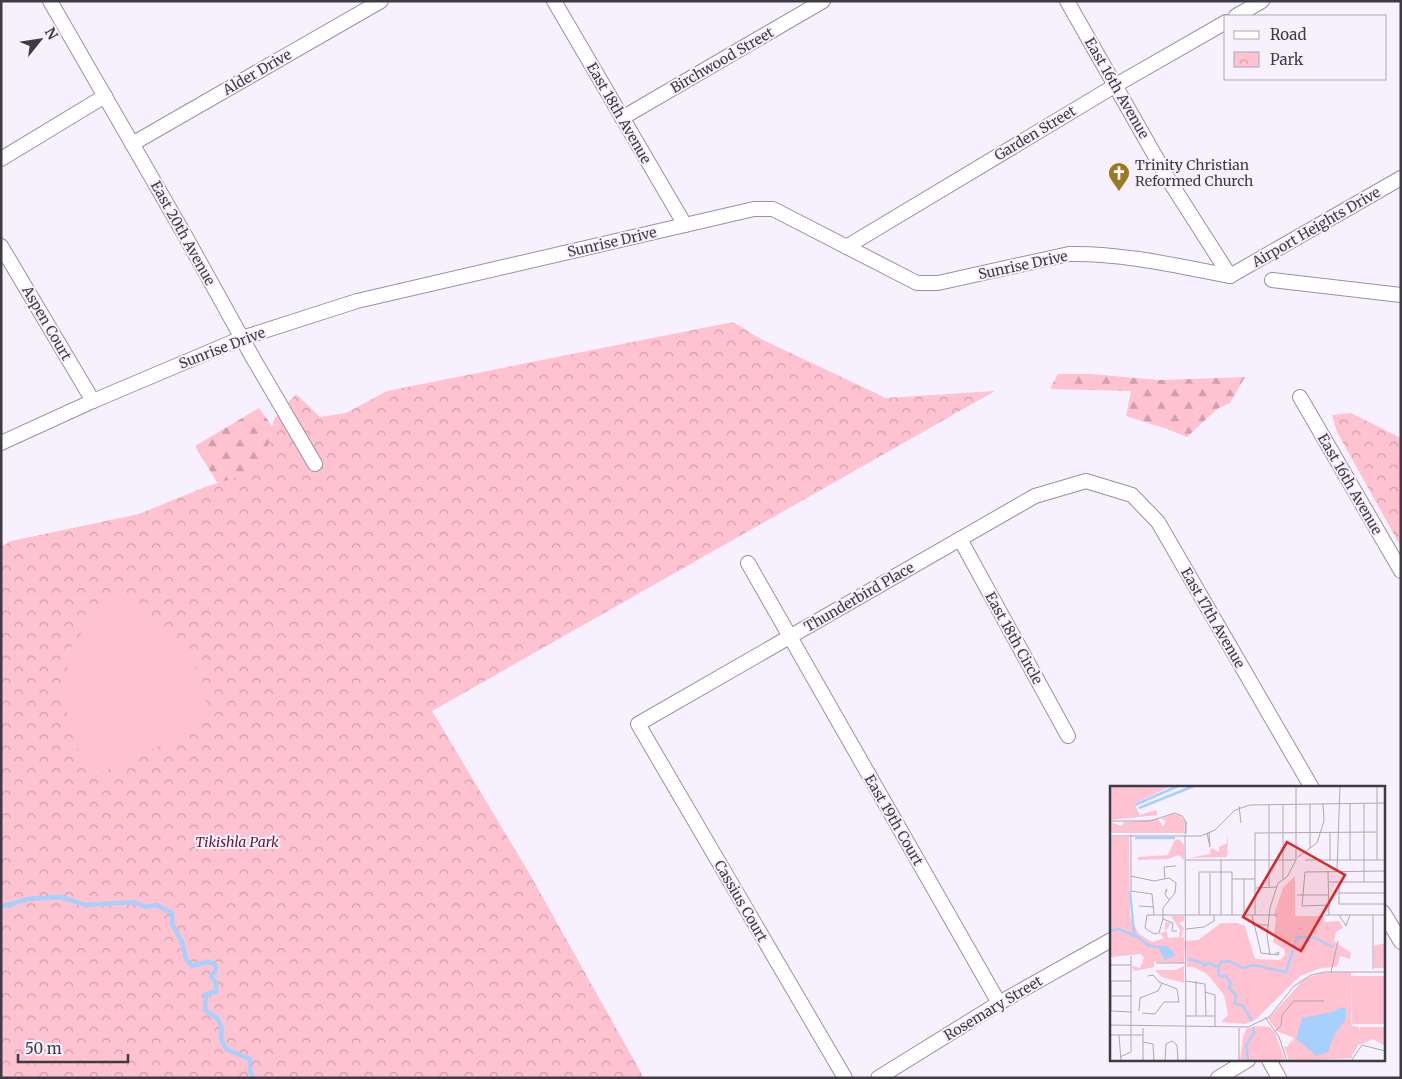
<svg xmlns="http://www.w3.org/2000/svg" width="1402" height="1079" font-family="Merriweather,serif">
  <style>
    .forest { fill: url(#forest-firs) }
    .park { fill: url(#park-crowns) }
    .pitch { fill: #fec2d0 }
    .lines { fill: none; stroke-linecap: round; stroke-linejoin: round }
    .stream { stroke: #a8d0fc; stroke-width: 4.5 }
    .street-casing { stroke: #9a90a6; stroke-width: 16 }
    .street { stroke: #fff; stroke-width: 14 }
    .labels { text-anchor: middle; stroke-width: 4; stroke-linejoin: round; paint-order: stroke }
    .street-label { font-size: 14px; fill: #3f3b44; stroke: #f7f1ff }
    .poi-label { font-size: 14px; fill: #3f3b44; stroke: #f7f1ff; text-anchor: start }
    .park-label { font-size: 14px; font-style: italic; fill: #601932; stroke: #f7f1ff }
    .inset-river { fill: none; stroke: #a8d0fc; stroke-width: 2.5 }
    .inset-road { fill: none; stroke: #ada8b4; stroke-width: 1 }
    .view { fill: #d62828; fill-opacity: 0.15; stroke: #d62828; stroke-width: 2.5 }
    .inset-edge { fill: none; stroke: #3f3b44; stroke-width: 2.5 }
  </style>
  <defs>
    <pattern id="forest-firs" width="22" height="20" patternUnits="userSpaceOnUse" patternTransform="scale(1.25)"><rect width="22" height="20" fill="#fec2d0"/><path d="M5 1l3.5 6h-7zM16 11l3.5 6h-7z" fill="#cf9faa"/></pattern>
    <pattern id="park-crowns" width="20" height="18" patternUnits="userSpaceOnUse" patternTransform="scale(1.25)"><rect width="20" height="18" fill="#fec2d0"/><path d="M2 6a3 3 0 1 1 6 0M12 15a3 3 0 1 1 6 0" fill="none" stroke="#cf9faa"/></pattern>
  </defs>
  <rect width="100%" height="100%" fill="#f7f1ff"/>
  <g class="forest">
    <path d="M 1058,374 L 1090,374 L 1160,380 L 1245,377 L 1230,403 L 1217,409 L 1187,437 L 1164,428 L 1126,416 L 1131,391 L 1050,389 Z"/>
    <path d="M 259,408 L 279,436 L 232,507 L 195,446 Z"/>
  </g>
  <g class="park">
    <path d="M 733,322 L 759,338 L 886,398 L 995,391 L 432,711 L 529,873 L 644,1078 L 1,1078 L 1,547 L 11,541 L 139,514 L 205,487 L 246,474 L 267,449 L 274,419 L 296,394 L 320,417 L 346,413 L 387,391 Z"/>
    <path d="M 1351,413 L 1401,438 L 1401,547 L 1337,432 L 1332,415 Z"/>
  </g>
  <path class="pitch" d="M 119,591 L 198,670 L 207,693 L 201,727 L 92,777 L 73,740 L 64,697 L 70,649 L 96,613 Z"/>
  <g class="lines">
    <path class="stream" d="M 1,907 L 28,899 L 60,897 L 86,905 L 133,902 L 146,907 L 156,905 L 172,913 L 172,924 L 182,942 L 186,959 L 192,966 L 208,962 L 215,964 L 216,970 L 211,976 L 216,983 L 216,992 L 206,994 L 205,1010 L 218,1019 L 222,1029 L 221,1039 L 226,1049 L 250,1059 L 250,1071 L 253,1078"/>
    <g class="street-casing">
      <g id="street">
        <path d="M 50,1 L 187,239 L 253,358 L 315,464"/>
        <path d="M 554,1 L 685,225"/>
        <path d="M 1067,1 L 1170,182 L 1230,276"/>
        <path d="M 1236,16 L 1262,1"/>
        <path d="M 622,118 L 823,1"/>
        <path d="M 132,144 L 381,1"/>
        <path d="M 1,159 L 105,96"/>
        <path d="M 1,246 L 93,401"/>
        <path d="M 846,247 L 1116,85 L 1226,22"/>
        <path d="M 1230,276 L 1401,178"/>
        <path d="M 1272,280 L 1401,295"/>
        <path d="M 1300,397 L 1401,571"/>
        <path d="M 1,443 L 93,401 L 242,338 L 357,301 L 754,209 L 773,209 L 917,283 L 938,283 L 1069,254 C 1123,253 1178,266 1230,276"/>
        <path d="M 960,539 L 1068,736"/>
        <path d="M 748,563 L 999,1003"/>
        <path d="M 1383,912 L 1401,942"/>
        <path d="M 1269,1060 L 1279,1078"/>
        <path d="M 845,1078 L 638,724 L 1035,496 L 1086,481 L 1132,495 L 1158,522 L 1312,788"/>
        <path d="M 878,1078 L 999,1003 L 1111,940"/>
        <path d="M 1218,1078 L 1248,1060"/>
      </g>
    </g>
    <use href="#street" class="street"/>
  </g>
  <defs>
    <g id="church-pin" transform="scale(1.125)"><path d="M0 17L-7.5 6A9.5 9.5 0 1 1 7.5 6Z" fill="#9a7a24" stroke="#f7f1ff"/><path d="M-1.2-6h2.4v3.5h3.3v2.4h-3.3V6h-2.4V-.1h-3.3v-2.4h3.3Z" fill="#fff"/></g>
  </defs>
  <g fill-rule="evenodd">
    <use href="#church-pin" x="1119" y="173"/>
  </g>
  <g class="labels">
    <g class="street-label">
      <text transform="translate(722 60) rotate(-30)" y="5">Birchwood Street</text>
      <text transform="translate(257 72) rotate(-30)" y="5">Alder Drive</text>
      <text transform="translate(1117 88) rotate(60)" y="5">East 16th Avenue</text>
      <text transform="translate(619 113) rotate(60)" y="5">East 18th Avenue</text>
      <text transform="translate(1035 133) rotate(-31)" y="5">Garden Street</text>
      <text transform="translate(1316 227) rotate(-30)" y="5">Airport Heights Drive</text>
      <text transform="translate(183 233) rotate(61)" y="5">East 20th Avenue</text>
      <text transform="translate(612 242) rotate(-13)" y="5">Sunrise Drive</text>
      <text transform="translate(1023 265) rotate(-12)" y="5">Sunrise Drive</text>
      <text transform="translate(47 323) rotate(60)" y="5">Aspen Court</text>
      <text transform="translate(222 348) rotate(-21)" y="5">Sunrise Drive</text>
      <text transform="translate(1350 484) rotate(60)" y="5">East 16th Avenue</text>
      <text transform="translate(859 597) rotate(-30)" y="5">Thunderbird Place</text>
      <text transform="translate(1213 618) rotate(60)" y="5">East 17th Avenue</text>
      <text transform="translate(1014 638) rotate(61)" y="5">East 18th Circle</text>
      <text transform="translate(894 820) rotate(60)" y="5">East 19th Court</text>
      <text transform="translate(741 901) rotate(60)" y="5">Cassius Court</text>
      <text transform="translate(993 1008) rotate(-31)" y="5">Rosemary Street</text>
    </g>
    <g class="poi-label">
      <text x="1135" y="170">Trinity Christian<tspan x="1135" dy="16">Reformed Church</tspan></text>
    </g>
    <g class="park-label">
      <text x="237" y="847">Tikishla Park</text>
    </g>
  </g>
  <g transform="translate(1110 786)">
    <rect width="275" height="275" fill="#f7f1ff"/>
    <path d="M 0,0 L 61,0 L 24,18 L 30,29 L 46,24 L 48,29 L 0,34 ZM 62,28 L 69,29 L 75,35 L 74,47 L 0,47 L 0,36 L 12,40 L 14,36 L 48,33 L 53,40 L 56,35 L 51,33 ZM 74,180 L 74,197 L 52,191 L 45,184 L 66,184 Z" fill="#fec2d0"/>
    <path d="M 118,49 L 117,71 L 79,72 L 100,68 L 101,62 L 109,66 L 109,61 L 116,58 ZM 69,53 L 74,59 L 74,74 L 69,69 L 58,73 L 28,74 L 28,71 L 58,69 L 64,55 ZM 61,130 L 74,130 L 74,135 L 69,137 L 74,142 L 71,152 L 74,151 L 74,170 L 40,157 L 54,152 L 50,147 L 55,146 L 55,136 L 61,137 L 56,144 L 58,152 L 69,151 L 70,144 ZM 0,152 L 43,163 L 47,176 L 44,175 L 44,181 L 24,185 L 22,180 L 30,182 L 34,172 L 31,168 L 0,171 ZM 275,157 L 275,182 L 264,182 L 264,160 ZM 241,190 L 275,190 L 275,238 L 242,238 ZM 147,240 L 160,241 L 165,247 L 175,274 L 130,275 L 133,251 L 137,242 ZM 240,240 L 249,241 L 250,255 L 244,267 L 236,271 ZM 250,241 L 275,241 L 275,260 L 263,253 L 249,259 ZM 181,242 L 210,275 L 179,275 L 174,260 L 177,261 L 182,254 L 184,257 L 184,252 L 169,246 Z" fill="#fec2d0"/>
    <path d="M 0,51 L 19,51 L 20,131 L 29,148 L 42,156 L 75,155 L 74,177 L 47,176 L 31,166 L 0,171 ZM 185,90 L 185,130 L 213,130 L 215,136 L 229,135 L 233,142 L 226,146 L 224,155 L 241,167 L 240,173 L 230,170 L 227,181 L 211,182 L 190,190 L 145,234 L 135,238 L 111,236 L 118,229 L 114,209 L 97,188 L 84,181 L 77,181 L 76,155 L 88,154 L 111,137 L 127,137 L 135,140 L 145,173 L 170,174 L 175,169 L 174,163 L 163,156 L 166,133 L 164,128 L 173,102 ZM 241,186 L 242,272 L 184,275 L 189,266 L 183,261 L 184,248 L 168,246 L 158,233 L 194,193 L 212,187 Z" fill="#fec2d0"/>
    <path d="M79 162a7 7 0 1 1 14 0a7 7 0 1 1-14 0ZM220 211a7 7 0 1 1 14 0a7 7 0 1 1-14 0Z" fill="#fec2d0"/>
    <path d="M 47,160 L 57,160 L 66,169 L 55,174 ZM 231,221 L 236,223 L 236,233 L 224,249 L 218,266 L 207,270 L 186,253 L 192,232 L 222,226 Z" fill="#a8d0fc"/>
    <path class="inset-river" d="M 25,19 L 68,0M 29,22 L 84,0M 25,52 L 65,52M 20,105 L 24,148 L 38,159 L 47,161M 0,145 L 9,143 L 29,152M 78,173 L 93,177 L 94,180 L 99,177 L 107,181M 108,181 L 111,176 L 119,175 L 133,182 L 143,179 L 176,186 L 187,151 L 205,152 L 223,161M 108,181 L 109,190 L 116,190 L 121,197 L 119,202 L 126,209 L 125,217 L 133,220 L 142,235M 138,275 L 136,259 L 144,247 L 143,241"/>
    <path class="inset-road" d="M 186,0 L 186,74M 267,0 L 267,74M 200,18 L 200,62M 240,18 L 240,74M 159,19 L 159,102M 173,19 L 173,93M 129,20 L 131,37M 0,35 L 40,35 L 65,27 L 72,30 L 76,36M 220,46 L 220,74M 97,47 L 100,61 L 99,46M 75,48 L 76,36 L 76,48M 21,49 L 21,105 L 42,108 L 44,129M 75,49 L 76,275M 0,50 L 91,50 L 105,44 L 125,24 L 140,19 L 275,17M 188,71 L 207,57 L 214,35 L 213,18M 76,74 L 186,74M 111,74 L 111,129M 195,74 L 275,74M 218,85 L 219,129M 227,85 L 230,0M 100,87 L 100,129M 21,90 L 44,95 L 59,92 L 66,97 L 65,107 L 53,122 L 53,133 L 49,147 L 44,148 L 35,142 L 37,129 L 168,129M 55,93 L 54,81 L 66,80M 122,93 L 145,93M 219,96 L 275,96M 229,96 L 229,118 L 275,118M 254,96 L 254,18M 145,102 L 167,101M 55,106 L 57,103 L 55,108 L 59,114M 229,107 L 275,107M 187,109 L 218,109M 219,119 L 192,120 L 195,86 L 275,85M 29,120 L 44,121M 89,129 L 89,86 L 122,86 L 122,129M 134,129 L 134,93M 142,129 L 151,167 L 168,169 L 169,166 L 165,168M 145,129 L 145,47 L 267,46M 215,129 L 275,129M 229,129 L 236,140 L 240,129M 263,129 L 263,183M 53,133 L 63,137 L 62,145 L 67,145M 142,139 L 158,139M 76,143 L 94,141 L 104,135 L 104,129M 160,169 L 157,150 L 160,122 L 168,97 L 177,91 L 186,74M 46,177 L 76,177M 0,179 L 21,179M 221,186 L 228,155M 38,190 L 43,189 L 49,196 L 67,203M 1,195 L 22,195M 76,195 L 95,198 L 96,230M 86,195 L 86,230M 95,206 L 105,209 L 105,240M 1,210 L 22,210M 1,225 L 1,195M 1,225 L 22,226M 29,225 L 30,212 L 48,205 L 52,197M 32,227 L 45,228 L 54,216 L 69,216 L 67,203M 76,230 L 105,230M 155,231 L 169,251 L 177,275M 0,239 L 138,241 L 159,231 L 184,200 L 201,189 L 215,186 L 275,186M 165,245 L 171,240 L 172,229 L 184,215 L 214,215M 0,249 L 33,249M 9,249 L 11,275M 33,256 L 43,258 L 44,275M 10,271 L 21,266 L 21,170M 33,275 L 33,242M 55,275 L 56,258 L 62,255 L 67,259 L 68,275M 129,275 L 129,242M 241,275 L 252,259 L 275,265"/>
    <path class="view" d="M 177,56 L 235,89 L 191,165 L 133,131 Z"/>
    <rect width="275" height="275" class="inset-edge"/>
  </g>
  <rect width="1402" height="1079" fill="none" stroke="#3f3b44" stroke-width="5"/>
  <rect x="1224" y="15" width="162" height="65" fill="#f7f1ff" stroke="#ada8b4"/>
  <rect x="1234" y="31" width="25" height="8" fill="#ffffff" stroke="#ada8b4"/>
  <text x="1270" y="40" font-size="15" fill="#3f3b44">Road</text>
  <rect x="1234" y="52" width="25" height="15" fill="url(#park-crowns)" stroke="#ada8b4"/>
  <text x="1270" y="65" font-size="15" fill="#3f3b44">Park</text>
  <g transform="translate(40 40) rotate(60)" stroke="#f7f1ff" stroke-width="4" paint-order="stroke">
  <path d="M0-4L9 19L0 12L-9 19Z" fill="#3f3b44"/>
  <text y="-8" font-size="14" font-weight="bold" text-anchor="middle" fill="#3f3b44">N</text>
  </g>
  <path d="M18 1054v8h110v-8" fill="none" stroke="#3f3b44" stroke-width="2.5"/>
  <text x="25" y="1054" font-size="15" fill="#3f3b44" stroke="#f7f1ff" stroke-width="4" paint-order="stroke">50 m</text>
</svg>
